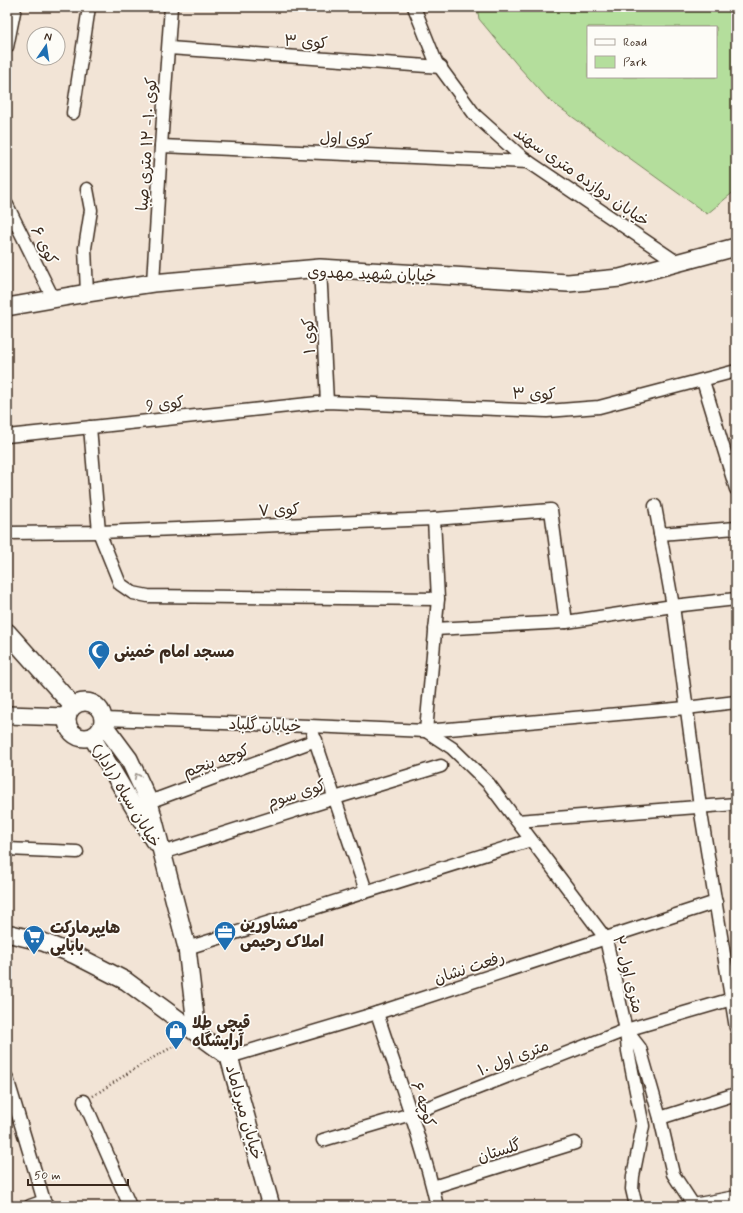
<svg xmlns="http://www.w3.org/2000/svg" width="743" height="1213" font-family="Mynerve,'Playpen Sans Arabic',sans-serif">
  <style>
    .green { fill: #b4de9c; stroke: #78845d; fill-rule: evenodd }
    .lines { fill: none; stroke-linecap: round; stroke-linejoin: round }
    .street-casing { stroke: #3b2a1e; stroke-width: 15 }
    .secondary-casing { stroke: #3b2a1e; stroke-width: 20 }
    .path { stroke: #3b2a1e; stroke-width: 2.5; stroke-dasharray: 1 3; stroke-linecap: butt }
    .street { stroke: #fdfcf7; stroke-width: 12 }
    .secondary { stroke: #fdfcf7; stroke-width: 17 }
    .oneway { stroke: #9c938a }
    .labels { text-anchor: middle; stroke-width: 3.5; stroke-linejoin: round; paint-order: stroke }
    .street-label { font-size: 16px; fill: #3b2a1e; stroke: #fdfcf7 }
    .poi-label { font-size: 16px; font-weight: bold; fill: #3b2a1e; stroke: #fdfcf7; text-anchor: start }
  </style>
  <rect width="100%" height="100%" fill="#f2e4d6"/>
  <filter id="ink" filterUnits="userSpaceOnUse"><feTurbulence type="fractalNoise" baseFrequency=".025" numOctaves="2"/><feDisplacementMap in="SourceGraphic" scale="8" xChannelSelector="R" yChannelSelector="G"/><feConvolveMatrix kernelMatrix="1 2 1 2 8 2 1 2 1" color-interpolation-filters="sRGB"/></filter>
  <g filter="url(#ink)">
    <path class="green" d="M 477,7 L 736,7 L 736,190 L 707,214 L 549,100 L 519,67 L 479,19 ZM 588,27 L 716,27 L 716,77 L 588,77 Z"/>
    <g class="lines">
      <g class="street-casing">
        <g id="street">
          <path d="M 414,7 L 436,62 L 475,115 L 523,158 L 678,263"/>
          <path d="M 7,47 L 15,7"/>
          <path d="M 169,48 L 441,67"/>
          <path d="M 73,113 L 89,7"/>
          <path d="M 161,146 L 529,162"/>
          <path d="M 7,205 L 54,300"/>
          <path d="M 320,268 L 327,402"/>
          <path d="M 153,283 L 161,146 L 171,7"/>
          <path d="M 87,293 L 85,248 L 91,210 L 87,189"/>
          <path d="M 703,381 L 736,489"/>
          <path d="M 90,427 L 99,532 L 120,584 L 133,593 L 148,596 L 438,599"/>
          <path d="M 7,436 L 327,402 L 547,411 L 599,407 L 736,371"/>
          <path d="M 655,506 L 673,606 L 700,807 L 736,1028"/>
          <path d="M 7,533 L 99,532 L 434,519 L 551,510 L 566,622"/>
          <path d="M 660,534 L 736,528"/>
          <path d="M 435,629 L 566,622 L 673,606 L 736,599"/>
          <path d="M 103,719 L 310,726 L 426,731 L 686,708 L 736,702"/>
          <path d="M 426,731 L 452,748 L 489,784 L 606,939 L 626,1030 L 640,1048 L 660,1118 L 673,1174 L 694,1206"/>
          <path d="M 426,731 L 438,599 L 434,519"/>
          <path d="M 313,734 L 366,891"/>
          <path d="M 149,802 L 316,740"/>
          <path d="M 517,821 L 736,804"/>
          <path d="M 7,849 L 77,852"/>
          <path d="M 162,853 L 335,798 L 441,766"/>
          <path d="M 187,948 L 531,840"/>
          <path d="M 377,1013 C 398,1077 422,1141 437,1206"/>
          <path d="M 626,1031 L 628,1051 L 643,1126 L 633,1176 L 632,1189 L 636,1206"/>
          <path d="M 229,1057 L 377,1013 L 716,902"/>
          <path d="M 7,1078 L 44,1201 L 48,1206"/>
          <path d="M 84,1101 L 130,1206"/>
          <path d="M 660,1118 L 736,1094"/>
          <path d="M 323,1140 L 411,1114 L 626,1030 L 732,999"/>
          <path d="M 433,1187 L 575,1143"/>
          <path d="M 693,1205 L 736,1197"/>
          <path d="M 30,1206 L 44,1201"/>
        </g>
      </g>
      <g class="secondary-casing">
        <g id="secondary">
          <path d="M 7,307 L 87,293 L 153,283 L 320,268 L 568,283 L 620,278 L 736,247"/>
          <path d="M 7,632 L 73,706"/>
          <circle cx="85" cy="720" r="18"/>
          <path d="M 7,715 L 66,717"/>
          <path d="M 103,724 L 129,759 L 149,802 L 187,948 L 197,1033"/>
          <path d="M 92,737 L 154,841"/>
          <path d="M 7,934 L 11,934 L 43,942 L 75,955 L 126,981 L 229,1057 L 271,1206"/>
        </g>
      </g>
      <path class="path" d="M 93,1096 L 142,1064 L 183,1041"/>
      <use href="#street" class="street"/>
      <use href="#secondary" class="secondary"/>
    </g>
    <defs><path id="oneway-chevron" d="M-2-3.5L2.5 0L-2 3.5" fill="none" stroke-width="1.6" stroke-linecap="round" stroke-linejoin="round"/></defs>
    <use class="oneway" href="#oneway-chevron" transform="translate(137 776) rotate(-116)"/>
  </g>
  <defs>
    <g id="mosque-pin" transform="scale(1.15)"><path d="M0 17L-7.5 6A9.5 9.5 0 1 1 7.5 6Z" fill="#1f6fb2" stroke="#fdfcf7"/><path d="M3.5-4.9A6 6 0 1 0 3.5 4.9A5 5 0 1 1 3.5-4.9Z" fill="#fff"/></g>
    <g id="office-pin" transform="scale(1.15)"><path d="M0 17L-7.5 6A9.5 9.5 0 1 1 7.5 6Z" fill="#1f6fb2" stroke="#fdfcf7"/><path d="M-6-3h4V-5.5h4V-3h4V5H-6ZM-1-4.5V-3h2v-1.5ZM-6 0V1H6V0Z" fill="#fff"/></g>
    <g id="supermarket-pin" transform="scale(1.15)"><path d="M0 17L-7.5 6A9.5 9.5 0 1 1 7.5 6Z" fill="#1f6fb2" stroke="#fdfcf7"/><path d="M-6-5.5h2.5l.6 2H6L4.5 2H-2.5L-4.4-4H-6ZM-1.5 3.2a1.3 1.3 0 1 0 .1 0ZM3 3.2a1.3 1.3 0 1 0 .1 0Z" fill="#fff"/></g>
    <g id="shop-pin" transform="scale(1.15)"><path d="M0 17L-7.5 6A9.5 9.5 0 1 1 7.5 6Z" fill="#1f6fb2" stroke="#fdfcf7"/><path d="M-5-2.5h2.3a2.7 3.5 0 0 1 5.4 0H5L5.5 6h-11ZM-1.5-2.5h3a1.5 2.3 0 0 0-3 0Z" fill="#fff"/></g>
  </defs>
  <g fill-rule="evenodd">
    <use href="#mosque-pin" x="99" y="651"/>
    <use href="#office-pin" x="225" y="932"/>
    <use href="#supermarket-pin" x="34" y="936"/>
    <use href="#shop-pin" x="176" y="1031"/>
  </g>
  <g class="labels">
    <g class="street-label">
      <text transform="translate(306 41) rotate(4)" y="6">کوی ۳</text>
      <text transform="translate(346 138) rotate(2)" y="6">کوی اول</text>
      <text transform="translate(146 144) rotate(-86)" y="6">کوی ۱۰- ۱۲ متری صبا</text>
      <text transform="translate(582 176) rotate(35)" y="6">خیابان دوازده متری سهند</text>
      <text transform="translate(45 245) rotate(64)" y="6">کوی ۶</text>
      <text transform="translate(372 273) rotate(2)" y="6">خیابان شهید مهدوی</text>
      <text transform="translate(308 336) rotate(-93)" y="6">کوی ۱</text>
      <text transform="translate(534 393) rotate(1)" y="6">کوی ۳</text>
      <text transform="translate(165 403) rotate(-6)" y="6">کوی 9</text>
      <text transform="translate(279 509) rotate(-2)" y="6">کوی ۷</text>
      <text transform="translate(265 724) rotate(2)" y="6">خیابان گلباد</text>
      <text transform="translate(216 760) rotate(-20)" y="6">کوچه پنجم</text>
      <text transform="translate(296 793) rotate(-18)" y="6">کوی سوم</text>
      <text transform="translate(127 795) rotate(59)" y="6">خیابان سپاه (رادار)</text>
      <text transform="translate(469 967) rotate(-18)" y="6">رفعت نشان</text>
      <text transform="translate(629 974) rotate(75)" y="6">۲۰ متری اول</text>
      <text transform="translate(513 1057) rotate(-21)" y="6">۱۰ متری اول</text>
      <text transform="translate(424 1104) rotate(72)" y="6">کوچه ۶</text>
      <text transform="translate(245 1112) rotate(74)" y="6">خیابان میرداماد</text>
      <text transform="translate(499 1150) rotate(-17)" y="6">گلستان</text>
    </g>
    <g class="poi-label">
      <text x="114" y="657">مسجد امام خمینی</text>
      <text x="240" y="929">مشاورین<tspan x="240" dy="18">املاک رحیمی</tspan></text>
      <text x="50" y="933">هایپرمارکت<tspan x="50" dy="18">بابایی</tspan></text>
      <text x="192" y="1028">قیچی طلا<tspan x="192" dy="18">آرایشگاه</tspan></text>
    </g>
  </g>
  <rect width="743" height="1213" fill="none" stroke="#fdfcf7" stroke-width="24"/>
  <rect x="12" y="12" width="719" height="1189" fill="none" stroke="#3b2a1e" stroke-width="1.5" filter="url(#ink)"/>
  <rect x="587" y="26" width="130" height="52" fill="#fdfcf7" stroke="#afa8a0"/>
  <rect x="595" y="39" width="20" height="6" fill="#fdfcf7" stroke="#afa8a0"/>
  <text x="623" y="46" font-size="12" fill="#3b2a1e">Road</text>
  <rect x="595" y="56" width="20" height="12" fill="#b4de9c" stroke="#afa8a0"/>
  <text x="623" y="66" font-size="12" fill="#3b2a1e">Park</text>
  <g transform="translate(46 46) rotate(13)"><circle r="19" fill="#fdfcf7" stroke="#afa8a0"/>
  <path d="M0-3L7 15L0 10L-7 15Z" fill="#1f6fb2"/>
  <text y="-6" font-size="11" font-weight="bold" text-anchor="middle" fill="#3b2a1e">N</text>
  </g>
  <path d="M28 1179v6h100v-6" fill="none" stroke="#3b2a1e" stroke-width="2"/>
  <text x="34" y="1179" font-size="12" fill="#3b2a1e" stroke="#fdfcf7" stroke-width="3" paint-order="stroke">50 m</text>
</svg>
